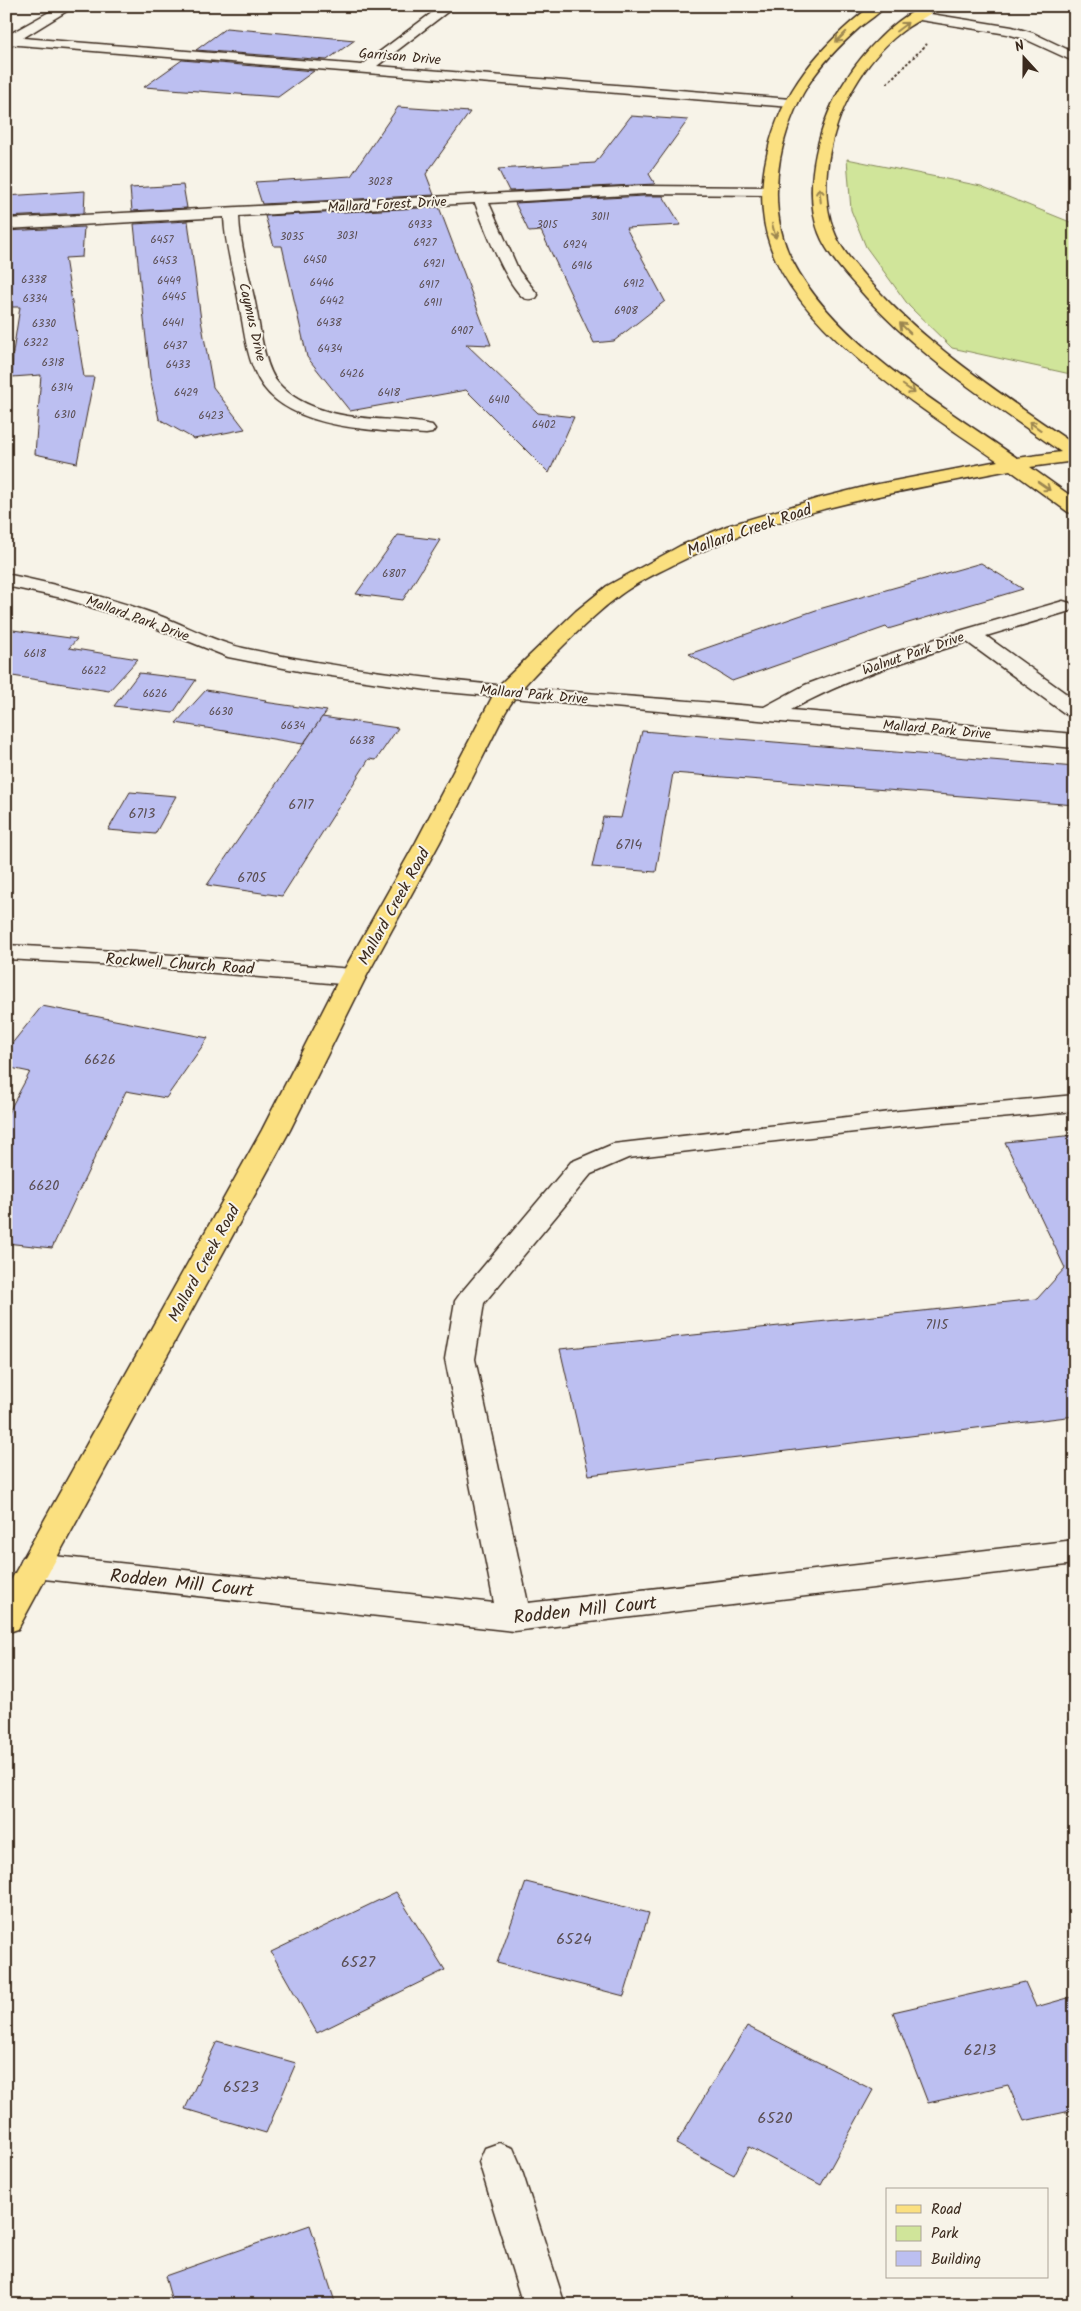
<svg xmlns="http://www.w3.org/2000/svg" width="1081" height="2311" font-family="Kalam,sans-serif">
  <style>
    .green { fill: #d0e59a; stroke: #86885c }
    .building { fill: #bcbff1; stroke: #3b2a1e }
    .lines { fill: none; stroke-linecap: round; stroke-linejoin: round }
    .minor-casing { stroke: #3b2a1e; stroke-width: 3 }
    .major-casing { stroke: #3b2a1e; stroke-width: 3 }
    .path { stroke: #3b2a1e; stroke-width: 2; stroke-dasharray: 2.5 2; stroke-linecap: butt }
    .minor { fill: #f7f3e8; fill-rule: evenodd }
    .major { fill: #fbe080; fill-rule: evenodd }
    .oneway { stroke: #9b854f }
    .labels { text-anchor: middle; stroke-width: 4; stroke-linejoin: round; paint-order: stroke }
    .far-number-label { font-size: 11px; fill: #5b4f53 }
    .far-street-label { font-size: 14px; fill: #3b2a1e; stroke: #f7f3e8 }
    .number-label { font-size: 14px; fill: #5b4f53 }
    .street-label { font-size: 16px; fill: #3b2a1e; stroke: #f7f3e8 }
    .near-number-label { font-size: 16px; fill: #5b4f53 }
    .near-street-label { font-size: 19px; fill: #3b2a1e; stroke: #f7f3e8 }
  </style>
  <rect width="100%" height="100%" fill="#f7f3e8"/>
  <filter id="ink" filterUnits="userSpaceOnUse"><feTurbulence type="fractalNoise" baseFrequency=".02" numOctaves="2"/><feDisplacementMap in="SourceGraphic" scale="10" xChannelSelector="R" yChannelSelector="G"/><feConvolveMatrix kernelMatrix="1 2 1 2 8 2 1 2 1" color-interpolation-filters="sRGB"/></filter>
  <g filter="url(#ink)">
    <path class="green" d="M 847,159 L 981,186 L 1075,224 L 1075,375 L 952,348 L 909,306 L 866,247 L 851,210 Z"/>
    <g class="building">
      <path d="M 226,28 L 281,33 L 355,40 L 327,60 L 196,50 Z"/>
      <path d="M 182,60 L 314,71 L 278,97 L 144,87 Z"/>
      <path d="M 398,107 L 470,112 L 426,174 L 434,195 L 262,204 L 255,182 L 351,176 Z"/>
      <path d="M 631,116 L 688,120 L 649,174 L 655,184 L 509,191 L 498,169 L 595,163 Z"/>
      <path d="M 183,185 L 187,208 L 132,211 L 130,188 Z"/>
      <path d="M 85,191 L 84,213 L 6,217 L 6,196 Z"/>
      <path d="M 644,196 L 663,196 L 681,225 L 626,228 L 665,301 L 614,341 L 594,343 L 541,231 L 529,232 L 515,203 Z"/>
      <path d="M 439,207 L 491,345 L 466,344 L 538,413 L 574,417 L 549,473 L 466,390 L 350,411 L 307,357 L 282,246 L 274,246 L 265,216 Z"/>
      <path d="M 188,221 L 201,320 L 213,387 L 245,429 L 194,439 L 159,419 L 150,377 L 134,224 Z"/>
      <path d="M 84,227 L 82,257 L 65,258 L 84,377 L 94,377 L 77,463 L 35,454 L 41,375 L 12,377 L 13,352 L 20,307 L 10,307 L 6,278 L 6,231 Z"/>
      <path d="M 398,535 L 440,540 L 403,600 L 356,594 Z"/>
      <path d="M 981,563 L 1023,589 L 888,629 L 886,627 L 732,681 L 689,654 L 819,609 Z"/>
      <path d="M 6,629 L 77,639 L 69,648 L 138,659 L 109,691 L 6,675 Z"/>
      <path d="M 139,673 L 196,680 L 173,713 L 114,706 Z"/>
      <path d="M 206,690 L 266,700 L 264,702 L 327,711 L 303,744 L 176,723 Z"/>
      <path d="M 322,717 L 398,728 L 376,760 L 369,759 L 282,896 L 207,885 Z"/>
      <path d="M 642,731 L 1075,767 L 1075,805 L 673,773 L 656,872 L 592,867 L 603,817 L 621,818 Z"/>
      <path d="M 130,792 L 176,796 L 155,834 L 108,830 Z"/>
      <path d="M 42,1006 L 208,1038 L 166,1098 L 126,1091 L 52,1248 L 6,1243 L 6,1117 L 30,1072 L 6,1067 L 6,1051 Z"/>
      <path d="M 1075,1135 L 1075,1416 L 589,1475 L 560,1349 L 1037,1299 L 1065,1268 L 1005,1142 Z"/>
      <path d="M 526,1882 L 649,1913 L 624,1996 L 497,1963 Z"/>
      <path d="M 396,1892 L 445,1970 L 317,2033 L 271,1952 Z"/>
      <path d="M 1025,1982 L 1036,2007 L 1075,1996 L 1075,2110 L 1024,2121 L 1008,2085 L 928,2103 L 893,2012 Z"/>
      <path d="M 747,2026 L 873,2090 L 821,2185 L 749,2147 L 734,2175 L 676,2144 Z"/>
      <path d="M 217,2041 L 296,2063 L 266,2133 L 185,2109 Z"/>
      <path d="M 310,2225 L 336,2305 L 173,2305 L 165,2276 Z"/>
    </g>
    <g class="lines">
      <g class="minor-casing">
        <g id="minor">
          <path d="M 60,6 L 75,6 L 23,38 L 362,65 L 441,6 L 455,6 L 377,66 L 791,99 L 798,103 L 791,107 L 6,44 L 6,36 Z"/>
          <path d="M 918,12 L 1012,27 L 1033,33 L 1075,53 L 1075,62 L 1025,39 L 1007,34 L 914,19 L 912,16 L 914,13 Z"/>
          <path d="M 644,186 L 768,187 L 775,191 L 768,195 L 644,194 L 489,203 L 519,271 L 538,295 L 536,298 C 532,299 528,300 524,298 C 506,285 484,226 475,203 L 239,216 C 240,246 249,274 255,302 C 260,325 263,365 278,383 C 290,397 309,406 326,411 C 361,422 398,417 432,425 L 435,429 L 432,433 L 426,434 C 375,430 287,430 259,380 C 246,357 244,328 239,303 C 234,274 225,246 224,217 L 6,229 L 6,219 Z"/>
          <path d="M 6,574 C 59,585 112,598 163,617 C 189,627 216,642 243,648 C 413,685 590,692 764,707 L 805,685 L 872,660 L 963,630 L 1063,601 L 1070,603 L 1073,607 L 1070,611 L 986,636 L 1075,700 L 1075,716 L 1067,715 L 967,642 C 908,660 846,679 791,710 L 1075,734 L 1075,748 L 434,691 L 304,672 L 228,657 L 148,625 L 62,598 L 6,586 Z"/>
          <path d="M 6,945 L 134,952 L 353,969 L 362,972 L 366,977 L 362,982 L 353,985 L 134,966 L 6,959 Z"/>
          <path d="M 1075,1095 L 1075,1111 L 899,1127 L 628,1158 L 591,1174 L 484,1303 L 475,1359 L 528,1603 L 1075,1540 L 1075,1564 L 514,1631 L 35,1578 L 23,1575 L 19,1566 L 23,1557 L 35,1554 L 494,1603 L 445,1359 L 455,1301 L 460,1294 L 571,1162 L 613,1144 L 899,1111 Z"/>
          <path d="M 499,2143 L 513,2148 L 519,2162 L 565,2305 L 523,2305 L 479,2162 L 485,2148 Z"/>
        </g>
      </g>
      <g class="major-casing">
        <path id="major" d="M 871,6 L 885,6 C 878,15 867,21 859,28 C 840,45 822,63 808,85 C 794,107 785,133 780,159 C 774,193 776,231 793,262 C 834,342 944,407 1017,458 L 1061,452 C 990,402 916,355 858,288 C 844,272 827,254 819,233 C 801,186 820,118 847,78 C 862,54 897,16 924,7 C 928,5 934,6 939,6 C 931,15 918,20 908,27 C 889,40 871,60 859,79 C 832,121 816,184 834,231 C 841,250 856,266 869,281 C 928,347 1002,395 1075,445 L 1075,461 L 1030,467 L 1075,499 L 1075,514 L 1068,512 L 1010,470 C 895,492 778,511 673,565 C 655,574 636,583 620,595 C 600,610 582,627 564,645 C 542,667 520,686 505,713 L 440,842 L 366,977 L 290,1130 L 18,1629 L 6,1633 L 6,1589 L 262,1130 L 340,977 L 416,842 L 498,686 L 576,611 L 607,586 L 680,546 L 727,526 L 816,499 L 868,486 L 998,461 C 925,410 802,335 771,248 C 760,218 760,186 767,155 C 780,91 821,45 871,6 Z"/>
      </g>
      <path class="path" d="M 887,83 L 927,44"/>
      <use href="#minor" class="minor"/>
      <use href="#major" class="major"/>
    </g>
    <defs><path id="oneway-shaft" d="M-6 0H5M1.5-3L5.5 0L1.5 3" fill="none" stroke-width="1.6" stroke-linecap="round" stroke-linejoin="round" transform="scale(1.25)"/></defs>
    <g class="oneway">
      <use href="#oneway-shaft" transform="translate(902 27) rotate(-37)"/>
      <use href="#oneway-shaft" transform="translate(841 37) rotate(135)"/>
      <use href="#oneway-shaft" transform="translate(820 195) rotate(-96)"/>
      <use href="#oneway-shaft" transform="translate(774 231) rotate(75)"/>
      <use href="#oneway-shaft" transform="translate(905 328) rotate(-136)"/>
      <use href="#oneway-shaft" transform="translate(909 389) rotate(35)"/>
      <use href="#oneway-shaft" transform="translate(1035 426) rotate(-144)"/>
      <use href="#oneway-shaft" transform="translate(1044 486) rotate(35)"/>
    </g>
  </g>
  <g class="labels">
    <g class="far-number-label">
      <text x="380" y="185">3028</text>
      <text x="600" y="220">3011</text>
      <text x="420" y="228">6933</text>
      <text x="547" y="228">3015</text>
      <text x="347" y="239">3031</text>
      <text x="292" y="240">3035</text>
      <text x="162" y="243">6457</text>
      <text x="425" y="246">6927</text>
      <text x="575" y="248">6924</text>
      <text x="315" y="263">6450</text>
      <text x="165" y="264">6453</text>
      <text x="434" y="267">6921</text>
      <text x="582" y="269">6916</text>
      <text x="34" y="283">6338</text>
      <text x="169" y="284">6449</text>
      <text x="322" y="286">6446</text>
      <text x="634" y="287">6912</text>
      <text x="429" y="288">6917</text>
      <text x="174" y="300">6445</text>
      <text x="35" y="302">6334</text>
      <text x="332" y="304">6442</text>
      <text x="433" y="306">6911</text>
      <text x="626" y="314">6908</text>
      <text x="173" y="326">6441</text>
      <text x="329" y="326">6438</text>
      <text x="44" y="327">6330</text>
      <text x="462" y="334">6907</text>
      <text x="36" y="346">6322</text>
      <text x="175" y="349">6437</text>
      <text x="330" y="352">6434</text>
      <text x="53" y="366">6318</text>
      <text x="178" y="368">6433</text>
      <text x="352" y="377">6426</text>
      <text x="62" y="391">6314</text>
      <text x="186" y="396">6429</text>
      <text x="389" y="396">6418</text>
      <text x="499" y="403">6410</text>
      <text x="65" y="418">6310</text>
      <text x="211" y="419">6423</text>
      <text x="544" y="428">6402</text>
      <text x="394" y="577">6807</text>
      <text x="35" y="657">6618</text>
      <text x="94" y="674">6622</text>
      <text x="155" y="697">6626</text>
      <text x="221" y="715">6630</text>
      <text x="293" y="729">6634</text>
      <text x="362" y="744">6638</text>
    </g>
    <g class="far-street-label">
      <text transform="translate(400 56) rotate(5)" y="5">Garrison Drive</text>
      <text transform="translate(387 204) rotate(-3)" y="5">Mallard Forest Drive</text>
      <text transform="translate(253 322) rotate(77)" y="5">Caymus Drive</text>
      <text transform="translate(138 618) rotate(20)" y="5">Mallard Park Drive</text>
      <text transform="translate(913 653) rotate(-19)" y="5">Walnut Park Drive</text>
      <text transform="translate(534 694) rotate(5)" y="5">Mallard Park Drive</text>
      <text transform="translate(937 729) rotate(5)" y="5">Mallard Park Drive</text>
    </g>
    <g class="number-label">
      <text x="301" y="809">6717</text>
      <text x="142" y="818">6713</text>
      <text x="629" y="849">6714</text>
      <text x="252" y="882">6705</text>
      <text x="100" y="1064">6626</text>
      <text x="44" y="1190">6620</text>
      <text x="937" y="1329">7115</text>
    </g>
    <g class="street-label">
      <text transform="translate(749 529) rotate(-19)" y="6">Mallard Creek Road</text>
      <text transform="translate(393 906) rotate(-61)" y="6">Mallard Creek Road</text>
      <text transform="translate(180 963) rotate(4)" y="6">Rockwell Church Road</text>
      <text transform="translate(203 1263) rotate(-61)" y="6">Mallard Creek Road</text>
    </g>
    <g class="near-number-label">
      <text x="574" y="1944">6524</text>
      <text x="358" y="1967">6527</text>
      <text x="980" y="2055">6213</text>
      <text x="241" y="2092">6523</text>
      <text x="775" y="2123">6520</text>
    </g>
    <g class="near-street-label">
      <text transform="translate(182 1582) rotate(6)" y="7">Rodden Mill Court</text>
      <text transform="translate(585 1609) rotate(-6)" y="7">Rodden Mill Court</text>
    </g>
  </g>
  <rect width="1081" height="2311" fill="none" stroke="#f7f3e8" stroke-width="25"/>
  <rect x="12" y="12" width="1056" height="2286" fill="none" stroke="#3b2a1e" stroke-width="2" filter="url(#ink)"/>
  <rect x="886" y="2188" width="162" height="90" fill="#f7f3e8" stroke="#aca397"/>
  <rect x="896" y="2205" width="25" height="8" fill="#fbe080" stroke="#aca397"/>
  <text x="931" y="2214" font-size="15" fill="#3b2a1e">Road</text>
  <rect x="896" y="2226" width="25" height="15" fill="#d0e59a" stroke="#aca397"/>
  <text x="931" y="2238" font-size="15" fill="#3b2a1e">Park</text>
  <rect x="896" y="2251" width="25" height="15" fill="#bcbff1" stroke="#aca397"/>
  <text x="931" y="2264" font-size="15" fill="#3b2a1e">Building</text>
  <g transform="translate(1024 58) rotate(339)" stroke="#f7f3e8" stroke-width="4" paint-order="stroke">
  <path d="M0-4L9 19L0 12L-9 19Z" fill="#3b2a1e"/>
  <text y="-8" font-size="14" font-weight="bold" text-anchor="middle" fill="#3b2a1e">N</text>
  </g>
</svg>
